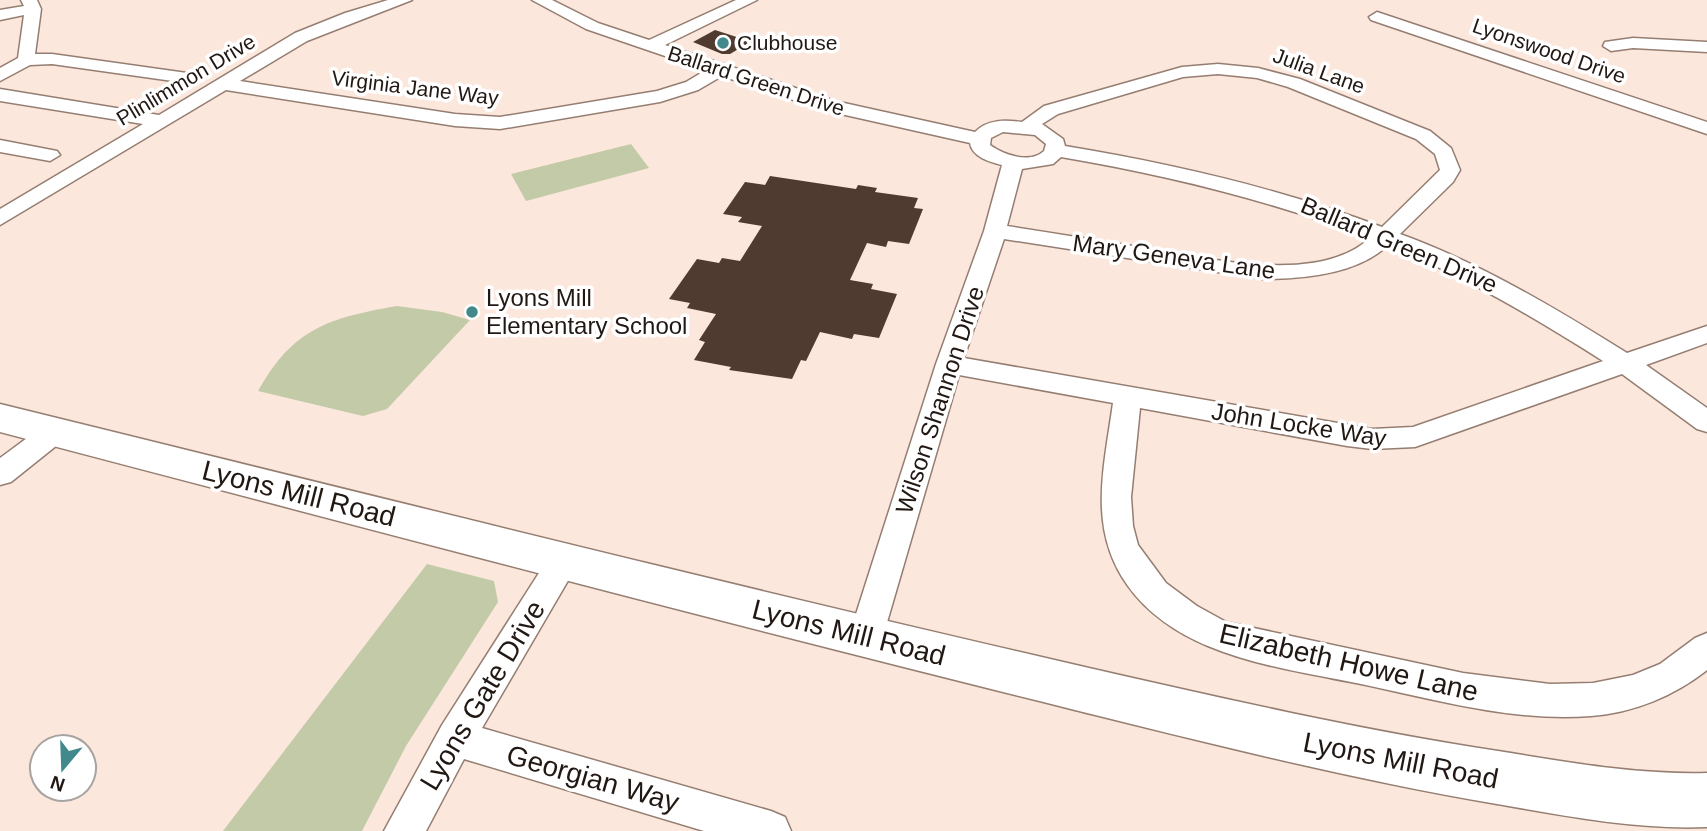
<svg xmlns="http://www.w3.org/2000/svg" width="1707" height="831" font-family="Helvetica,sans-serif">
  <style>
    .green { fill: #c3caa7 }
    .building { fill: #4f3b2f }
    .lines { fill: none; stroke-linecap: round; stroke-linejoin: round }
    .street-casing { stroke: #957e71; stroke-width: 3 }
    .secondary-casing { stroke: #957e71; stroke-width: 3 }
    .street { fill: #fff; fill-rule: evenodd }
    .secondary { fill: #fff; fill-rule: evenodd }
    .poi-dot { fill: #41898a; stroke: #fff; stroke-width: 2.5 }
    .labels { text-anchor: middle; stroke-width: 7; stroke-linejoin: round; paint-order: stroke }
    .far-poi-label { font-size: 21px; fill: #211813; stroke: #fff; text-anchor: start }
    .far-street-label { font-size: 21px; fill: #211813; stroke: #fff }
    .street-label { font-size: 24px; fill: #211813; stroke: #fff }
    .poi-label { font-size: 24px; fill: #211813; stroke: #fff; text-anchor: start }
    .near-street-label { font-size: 28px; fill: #211813; stroke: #fff }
  </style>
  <rect width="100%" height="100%" fill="#fce7dc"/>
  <g class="green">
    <path d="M 631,144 L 649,168 L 526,201 L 511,174 Z"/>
    <path d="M 397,306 L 442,312 L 470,320 L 387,409 L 363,416 L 258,391 C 293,328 329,318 397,306 Z"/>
    <path d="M 427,564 L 494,581 L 498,602 L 406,746 L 362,831 L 223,831 Z"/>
  </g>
  <g class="building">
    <path d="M 715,30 L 746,40 L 752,41 L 730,54 L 722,54 L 693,42 Z"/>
    <path d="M 770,176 L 856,189 L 858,185 L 877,188 L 875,192 L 918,198 L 914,208 L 923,209 L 909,244 L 888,241 L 886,247 L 867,243 L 850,280 L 873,284 L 871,289 L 897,294 L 879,338 L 854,334 L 852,339 L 820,332 L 806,361 L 801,360 L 792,379 L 729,370 L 731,367 L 694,360 L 705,342 L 699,340 L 716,314 L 687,308 L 690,303 L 669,299 L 697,259 L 719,263 L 722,258 L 740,261 L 762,226 L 738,222 L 742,217 L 723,214 L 745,182 L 765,185 Z"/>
  </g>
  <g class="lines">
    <g class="street-casing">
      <g id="street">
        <path d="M 21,0 L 37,0 L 41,9 L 35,54 L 52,54 L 187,73 L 196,78 L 187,83 L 52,64 L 30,65 L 0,81 L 0,68 L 18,58 L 24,15 L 0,20 L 0,10 L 24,6 Z"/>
        <path d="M 388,0 L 412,0 L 307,41 L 240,81 L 455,114 L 500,117 L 657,91 L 686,82 L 706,70 L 586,29 L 532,0 L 552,0 L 598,23 L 649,40 L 736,0 L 757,0 L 665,45 L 835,101 L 975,132 C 988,119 1005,120 1022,122 L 1044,106 L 1182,67 L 1218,64 L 1258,68 L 1300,79 L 1430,131 L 1451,148 L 1460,170 L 1453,182 L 1400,234 C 1480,263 1555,308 1627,353 L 1707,326 L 1707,343 L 1646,365 L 1707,408 L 1707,432 L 1697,429 L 1622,374 L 1415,447 L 1372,449 L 1347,446 L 1140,408 L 1131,497 L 1133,526 L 1138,545 L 1166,583 L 1197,606 L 1226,622 L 1463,673 L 1550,684 L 1593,683 L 1633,675 L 1660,664 L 1695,638 L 1707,633 L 1707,670 C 1674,696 1633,713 1591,716 C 1513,722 1437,700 1361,684 C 1311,674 1256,666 1208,646 C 1178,634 1147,613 1128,586 C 1087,529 1104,468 1113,403 L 959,375 L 883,636 L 878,647 L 866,651 L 854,647 L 849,636 L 936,364 L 984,231 L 1002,165 C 990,162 972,157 970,143 L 823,110 L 722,76 L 698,90 L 660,102 L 500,129 L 455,126 L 226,90 L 0,225 L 0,209 L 143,124 L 0,101 L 0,89 L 159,115 L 295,33 L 345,13 ZM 1218,74 L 1257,78 L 1288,87 L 1416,139 L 1435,154 L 1440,170 L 1382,227 C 1278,188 1174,164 1065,146 L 1063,139 L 1042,124 L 1058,114 L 1183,77 ZM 1003,132 L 1035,135 L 1046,144 L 1044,151 C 1030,164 1004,155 990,145 L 991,138 ZM 1061,157 C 1167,175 1269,200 1370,238 C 1318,286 1208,258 1145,248 C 1099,241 1053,233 1007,226 L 1022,169 L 1053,164 ZM 1004,239 L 1263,279 C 1303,279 1358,274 1388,245 C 1464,276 1534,317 1603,361 L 1413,427 L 1372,429 L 964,358 Z"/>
        <path d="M 1377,12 L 1707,122 L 1707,134 L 1371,20 L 1369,17 Z"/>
        <path d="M 1633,38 L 1707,42 L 1707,52 L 1633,48 L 1611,51 L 1603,46 L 1605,42 Z"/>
        <path d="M 0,140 L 57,151 L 60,155 L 50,161 L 0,152 Z"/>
        <path d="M 56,421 L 66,424 L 70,431 L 66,438 L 11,482 L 0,485 L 0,458 L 46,424 Z"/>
        <path d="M 564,547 L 575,551 L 580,560 L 482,728 L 771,811 L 785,817 L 791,831 L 704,831 L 464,759 L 426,831 L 384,831 L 442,725 L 553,551 Z"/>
      </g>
    </g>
    <g class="secondary-casing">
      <path id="secondary" d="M 0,404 C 358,492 716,582 1076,665 C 1216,697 1355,729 1498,751 C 1566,762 1637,775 1707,773 L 1707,827 C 1637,830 1566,816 1497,804 C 1355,780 1216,745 1075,710 C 716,621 358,526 0,432 Z"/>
    </g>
    <use href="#street" class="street"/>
    <use href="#secondary" class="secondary"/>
  </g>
  <g class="poi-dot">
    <circle cx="723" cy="43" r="7"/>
    <circle cx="472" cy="312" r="7"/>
  </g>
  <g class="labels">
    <g class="far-poi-label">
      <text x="737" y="50">Clubhouse</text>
    </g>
    <g class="far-street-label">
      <text transform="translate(1549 51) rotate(19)" y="7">Lyonswood Drive</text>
      <text transform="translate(1319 71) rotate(20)" y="7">Julia Lane</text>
      <text transform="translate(186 80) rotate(-31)" y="7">Plinlimmon Drive</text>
      <text transform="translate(756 81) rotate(18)" y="7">Ballard Green Drive</text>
      <text transform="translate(415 88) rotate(7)" y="7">Virginia Jane Way</text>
    </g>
    <g class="street-label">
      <text transform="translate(1399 245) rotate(23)" y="8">Ballard Green Drive</text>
      <text transform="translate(1174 257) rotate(8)" y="8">Mary Geneva Lane</text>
      <text transform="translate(940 400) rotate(-72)" y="8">Wilson Shannon Drive</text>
      <text transform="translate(1299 425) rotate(9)" y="8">John Locke Way</text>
    </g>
    <g class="poi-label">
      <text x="486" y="306">Lyons Mill<tspan x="486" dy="28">Elementary School</tspan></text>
    </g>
    <g class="near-street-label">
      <text transform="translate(299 493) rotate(14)" y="10">Lyons Mill Road</text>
      <text transform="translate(849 632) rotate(14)" y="10">Lyons Mill Road</text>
      <text transform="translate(1349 662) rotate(13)" y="10">Elizabeth Howe Lane</text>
      <text transform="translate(482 695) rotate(-59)" y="10">Lyons Gate Drive</text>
      <text transform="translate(1401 760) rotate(11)" y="10">Lyons Mill Road</text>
      <text transform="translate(593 778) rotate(16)" y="10">Georgian Way</text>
    </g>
  </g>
  <g transform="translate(63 768) rotate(199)"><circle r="33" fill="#ffffff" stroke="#a6a3a1" stroke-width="2"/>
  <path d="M0-5L12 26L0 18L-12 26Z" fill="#41898a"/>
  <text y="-10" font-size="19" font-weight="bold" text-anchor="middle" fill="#211813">N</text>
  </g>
</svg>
